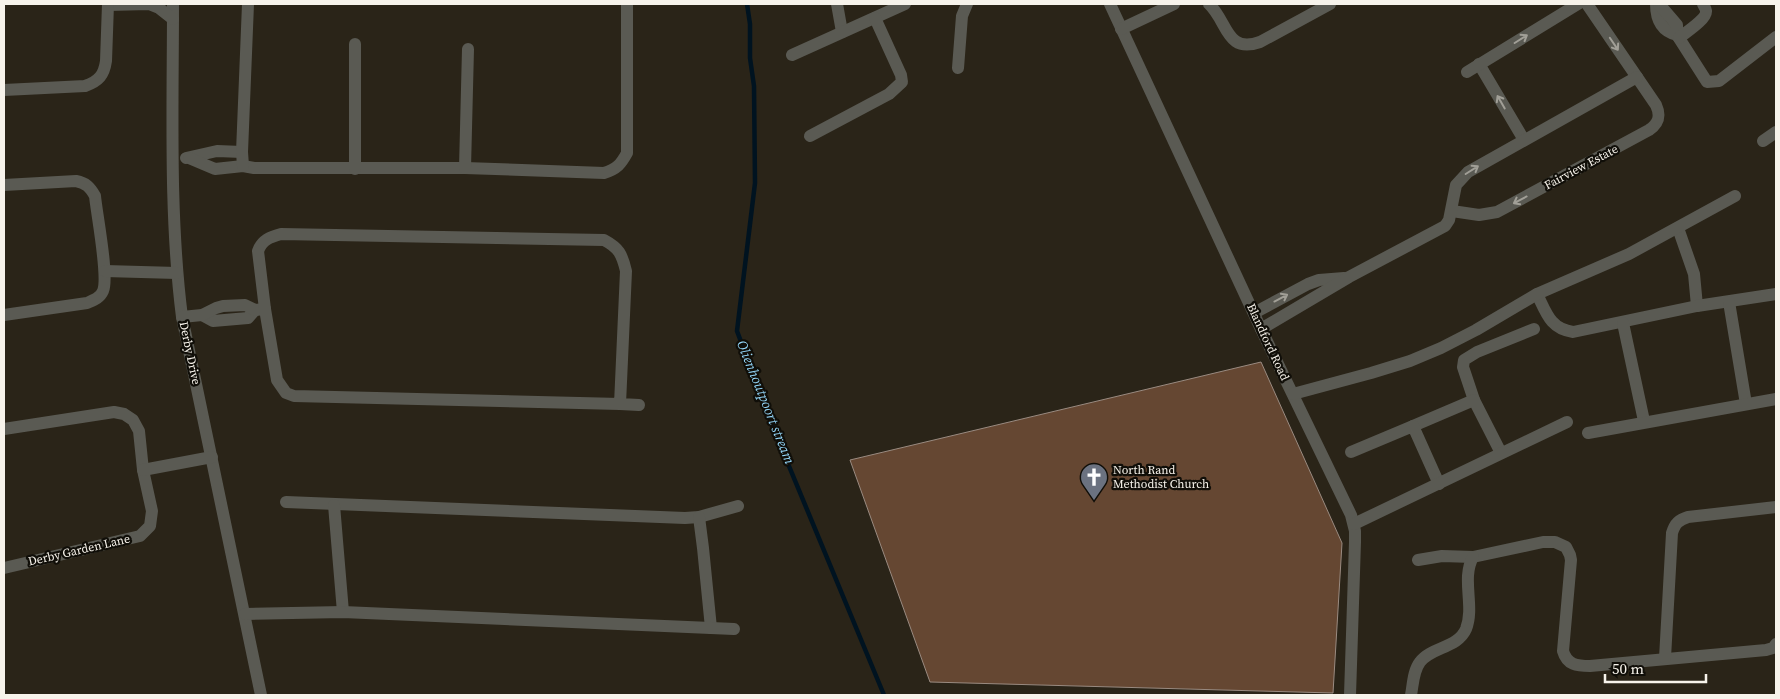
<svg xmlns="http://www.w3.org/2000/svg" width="1780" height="699" font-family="'Source Serif 4',serif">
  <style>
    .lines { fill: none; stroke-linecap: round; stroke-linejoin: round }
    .stream { stroke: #001320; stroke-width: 4.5 }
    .building { fill: #654732; stroke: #9a8b81 }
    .minor { stroke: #5a5a53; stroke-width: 12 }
    .oneway { stroke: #a19f97 }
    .labels { text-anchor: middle; stroke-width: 4.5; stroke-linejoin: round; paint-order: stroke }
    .street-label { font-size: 12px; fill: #f7f3eb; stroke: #100e08 }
    .poi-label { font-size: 12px; fill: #f7f3eb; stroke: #100e08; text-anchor: start }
    .water-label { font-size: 14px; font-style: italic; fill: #93d5f8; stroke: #100e08 }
  </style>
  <rect width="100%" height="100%" fill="#2a2418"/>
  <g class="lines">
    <path class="stream" d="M 747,4 L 750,24 L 750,58 L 754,86 L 755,183 L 737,331 L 774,430 L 884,695"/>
  </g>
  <path class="building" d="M 1261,362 L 1342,543 L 1333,693 L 930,682 L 850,460 Z"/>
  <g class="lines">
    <g class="minor">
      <path d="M 173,4 C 173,108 169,214 182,317 L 261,695"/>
      <path d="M 837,4 L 842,32"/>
      <path d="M 1110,4 L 1261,329 L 1351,515 L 1355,531 L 1355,542 L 1350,695"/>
      <path d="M 1209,4 C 1228,22 1226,54 1260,42 L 1330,4"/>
      <path d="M 1656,4 C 1656,19 1661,31 1677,35"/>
      <path d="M 1659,4 L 1677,25 L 1677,35 L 1707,82 L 1719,81 L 1776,37"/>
      <path d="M 108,5 L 149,4 L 159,8 L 173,19"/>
      <path d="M 1121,29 L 1174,4"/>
      <path d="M 1679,38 C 1685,33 1707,19 1706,11 C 1706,9 1704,6 1703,4"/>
      <path d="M 792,55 L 905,4"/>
      <path d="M 1479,64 L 1524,140"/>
      <path d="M 958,68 L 962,16 L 967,4"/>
      <path d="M 1467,72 L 1578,4"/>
      <path d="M 4,90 L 85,86 C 99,81 104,75 106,61 L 108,4"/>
      <path d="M 810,136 L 889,94 L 902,82 L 901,75 L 875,18"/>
      <path d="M 1763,141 L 1776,132"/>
      <path d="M 186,158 L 217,151 L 242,152"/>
      <path d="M 189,158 L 215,169 L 243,166 L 254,168 L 465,168 L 604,173 C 617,169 621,164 627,153 L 627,4"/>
      <path d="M 243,166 L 242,152 L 248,4"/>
      <path d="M 465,168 L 468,49"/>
      <path d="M 355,169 L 355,44"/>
      <path d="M 4,185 L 76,181 C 86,183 90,187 95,196 C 97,216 109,277 103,291 C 100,298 94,300 87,303 L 4,315"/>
      <path d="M 1452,211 L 1479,215 L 1497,212 L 1649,130 C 1659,123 1661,116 1656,105 L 1587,4"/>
      <path d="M 1678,228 L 1694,274 L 1697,306"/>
      <path d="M 105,271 L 177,273"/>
      <path d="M 1537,294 C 1546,312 1550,329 1573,332 L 1697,306 L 1776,294"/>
      <path d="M 1729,302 L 1746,404"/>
      <path d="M 1254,313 L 1308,284 L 1319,280 L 1344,278"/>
      <path d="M 202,315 L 213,321 L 248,318 L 255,310"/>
      <path d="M 182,317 L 202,315 L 216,308 L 223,306 L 245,305 L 255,310 L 265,309"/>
      <path d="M 1623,323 L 1644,421"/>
      <path d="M 1261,329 L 1349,277 L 1445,226 L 1449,220 L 1456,185 L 1468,172 L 1637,77"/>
      <path d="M 1293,394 L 1371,373 L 1410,361 L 1441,348 L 1476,330 L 1537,294 L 1629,254 L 1735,196"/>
      <path d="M 1474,400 L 1463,367 L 1464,360 L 1477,352 L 1534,329"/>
      <path d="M 620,404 L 626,271 C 622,254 619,248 604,240 L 281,234 C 270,237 262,240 258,251 L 265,309 L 277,380 L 286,393 L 294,396 L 620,404 L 639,405"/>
      <path d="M 1413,426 L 1474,400 L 1501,453"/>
      <path d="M 4,429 L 114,412 L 124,414 L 133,420 L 139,431 L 143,470 L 152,511 L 150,526 L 140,536 L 4,568"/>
      <path d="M 1588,433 L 1776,399"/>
      <path d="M 1351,452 L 1413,426 L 1439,484"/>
      <path d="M 143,470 L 212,457"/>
      <path d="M 286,502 L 685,518 L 699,517 L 738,506"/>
      <path d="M 334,505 L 343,612"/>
      <path d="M 699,517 L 703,548 L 711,628"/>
      <path d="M 1354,524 L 1567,422"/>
      <path d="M 1418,560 L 1442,556 L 1473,557 L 1543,542 L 1555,542 L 1566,547 L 1570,555 L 1571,560 L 1563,651 C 1567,665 1577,666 1590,666 L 1766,650 L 1773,648 L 1776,644"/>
      <path d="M 245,614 L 343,612 L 734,629"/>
      <path d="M 1665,658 L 1672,533 C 1675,523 1679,520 1688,517 L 1776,507"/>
      <path d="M 1411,695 C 1413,685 1413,671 1420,662 C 1431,647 1458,648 1466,629 C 1475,606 1461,579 1473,557"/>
    </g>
  </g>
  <defs><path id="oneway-shaft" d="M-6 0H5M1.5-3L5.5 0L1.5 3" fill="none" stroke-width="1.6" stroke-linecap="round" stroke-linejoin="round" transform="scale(1.25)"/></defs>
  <g class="oneway">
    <use href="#oneway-shaft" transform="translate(1521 39) rotate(-32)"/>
    <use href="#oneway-shaft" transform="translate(1614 44) rotate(56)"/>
    <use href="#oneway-shaft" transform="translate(1501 102) rotate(-120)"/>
    <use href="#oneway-shaft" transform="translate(1472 170) rotate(-32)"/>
    <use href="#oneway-shaft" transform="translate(1520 200) rotate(152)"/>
    <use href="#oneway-shaft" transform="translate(1281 298) rotate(-28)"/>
  </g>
  <defs>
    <g id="church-pin" transform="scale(1.4375)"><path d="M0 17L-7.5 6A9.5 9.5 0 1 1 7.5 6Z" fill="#6b7280" stroke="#100e08"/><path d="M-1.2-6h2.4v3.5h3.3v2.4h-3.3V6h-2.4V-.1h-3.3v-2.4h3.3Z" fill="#fff"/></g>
  </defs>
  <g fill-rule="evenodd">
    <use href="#church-pin" x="1094" y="477"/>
  </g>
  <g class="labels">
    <g class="street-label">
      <text transform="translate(1581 167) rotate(-28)" y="4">Fairview Estate</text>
      <text transform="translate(1268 342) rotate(65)" y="4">Blandford Road</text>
      <text transform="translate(190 353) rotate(78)" y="4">Derby Drive</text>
      <text transform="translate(79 550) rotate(-13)" y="4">Derby Garden Lane</text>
    </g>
    <g class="poi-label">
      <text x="1113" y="474">North Rand<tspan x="1113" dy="14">Methodist Church</tspan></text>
    </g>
    <g class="water-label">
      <text transform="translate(766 402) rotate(68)" y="5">Olienhoutpoort stream</text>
    </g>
  </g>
  <rect width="1780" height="699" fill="none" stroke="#f7f3eb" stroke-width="10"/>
  <path d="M1605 674v8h101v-8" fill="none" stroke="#f7f3eb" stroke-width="2.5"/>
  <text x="1612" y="674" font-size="15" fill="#f7f3eb" stroke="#100e08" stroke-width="4" paint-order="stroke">50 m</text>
</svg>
